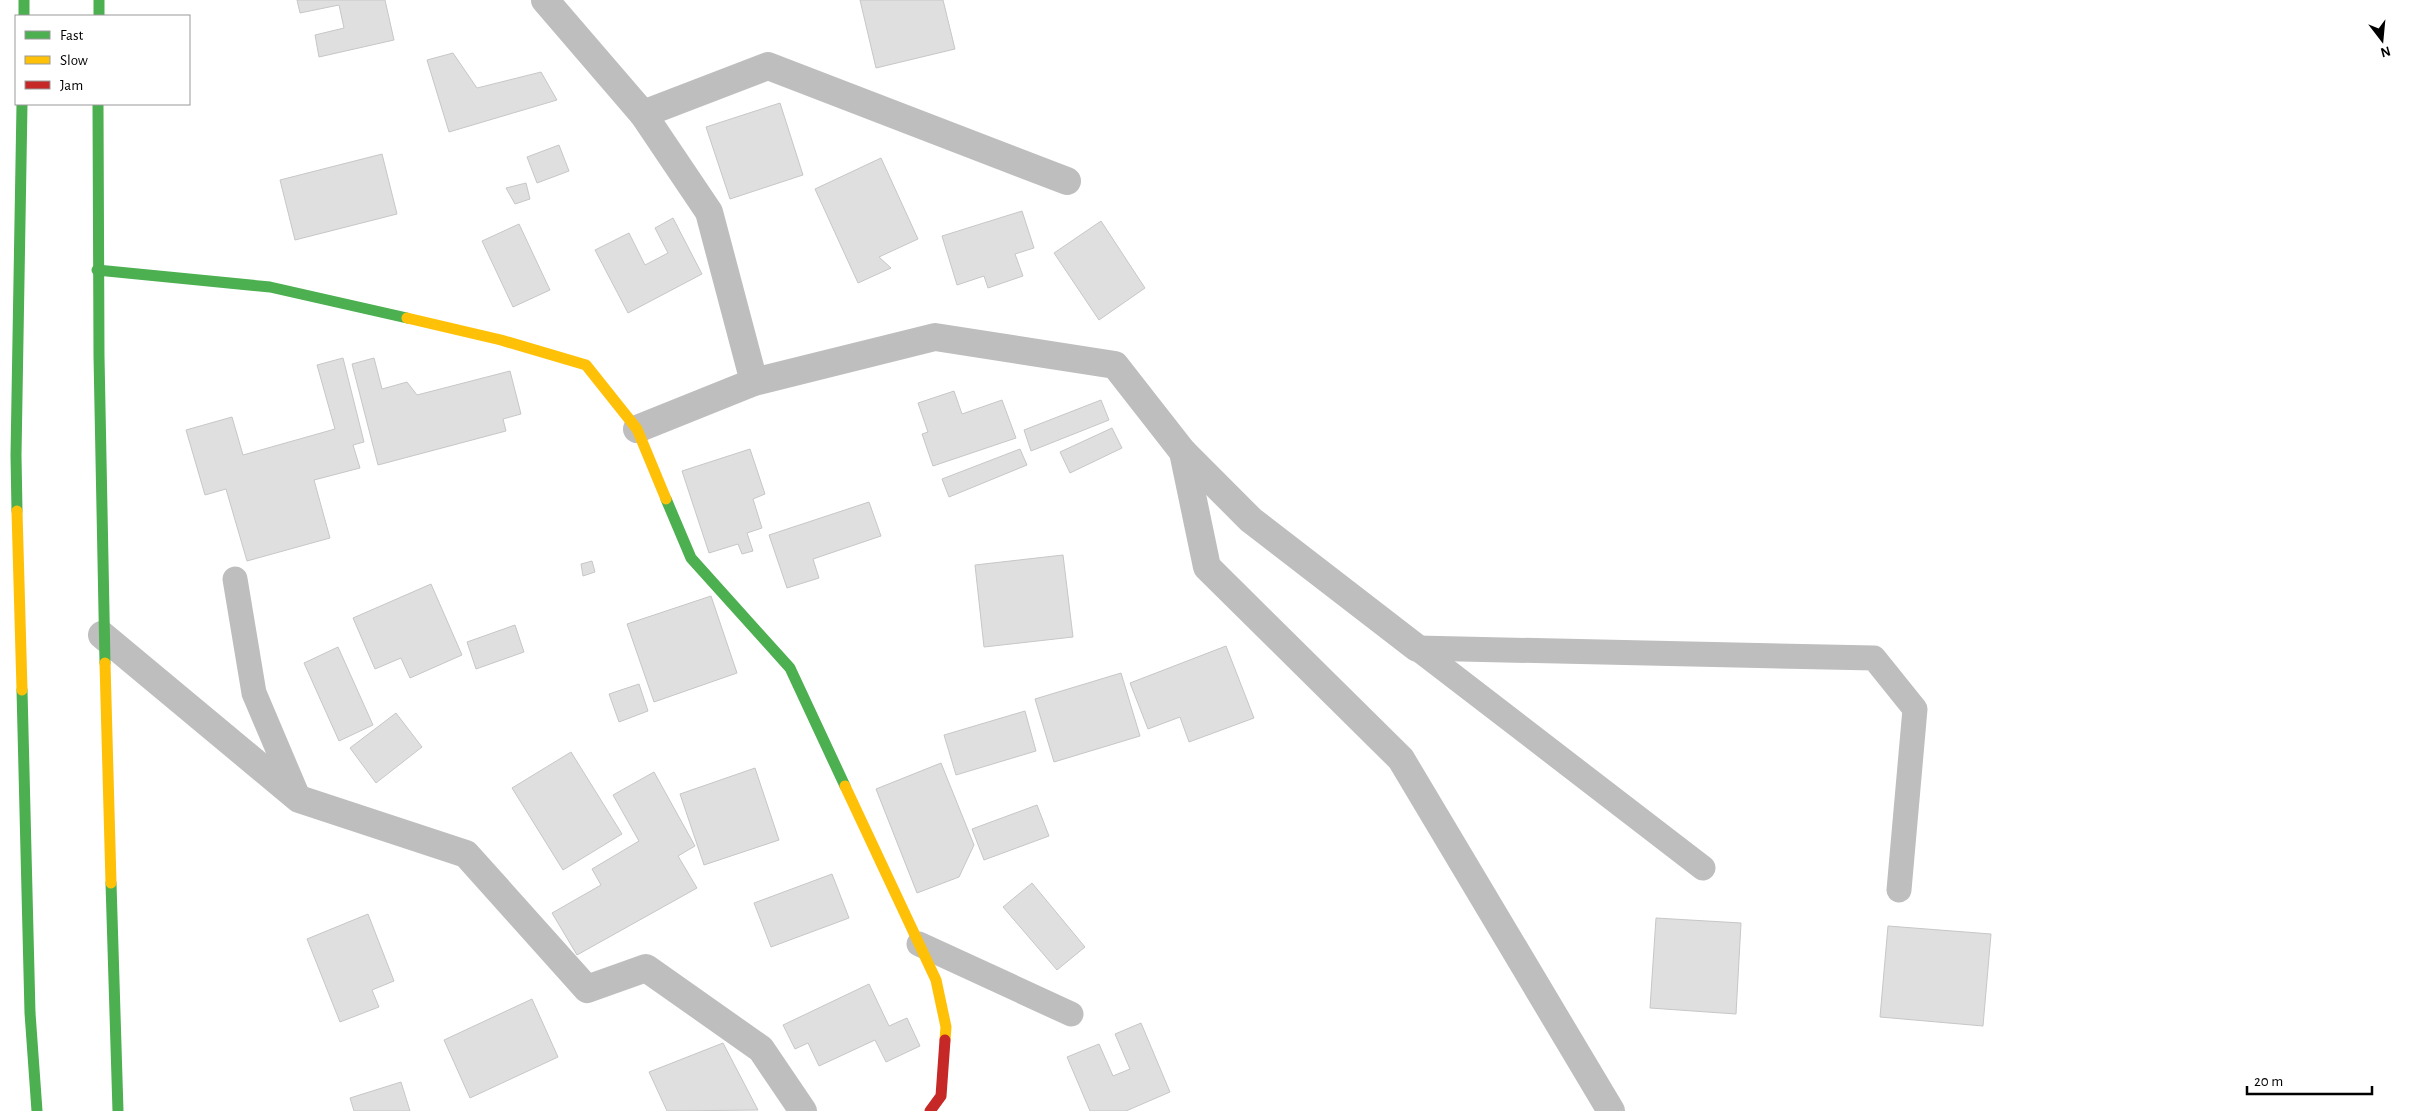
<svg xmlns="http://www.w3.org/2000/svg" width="2422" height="1111" font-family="'Alegreya Sans',sans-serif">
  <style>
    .building { fill: #dfdfdf; stroke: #c7c7c7 }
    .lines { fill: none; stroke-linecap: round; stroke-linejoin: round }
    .lane { stroke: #bebebe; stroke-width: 25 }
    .street { stroke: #bebebe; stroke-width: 28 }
    .fast { stroke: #4caf50; stroke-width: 11 }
    .slow { stroke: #ffc107; stroke-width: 11 }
    .jam { stroke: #c62828; stroke-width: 11 }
  </style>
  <rect width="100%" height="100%" fill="#fff"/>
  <g class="building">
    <path d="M 297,0 L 385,0 L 394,40 L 319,57 L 315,35 L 344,28 L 339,5 L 300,13 Z"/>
    <path d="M 860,0 L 943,0 L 955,49 L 876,68 Z"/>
    <path d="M 453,53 L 477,88 L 541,72 L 557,100 L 449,132 L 427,60 Z"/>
    <path d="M 780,103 L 803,175 L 730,199 L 706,127 Z"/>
    <path d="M 559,145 L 569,171 L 537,183 L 527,157 Z"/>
    <path d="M 382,154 L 397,214 L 295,240 L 280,180 Z"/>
    <path d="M 881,158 L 918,239 L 879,257 L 891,268 L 858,283 L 815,189 Z"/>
    <path d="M 526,183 L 530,199 L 515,204 L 506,188 Z"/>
    <path d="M 1022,211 L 1034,248 L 1015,254 L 1023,276 L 988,288 L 984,276 L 957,285 L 942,236 Z"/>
    <path d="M 673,218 L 702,274 L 628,313 L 595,250 L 629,233 L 645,265 L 668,253 L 655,228 Z"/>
    <path d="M 1101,221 L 1145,288 L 1099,320 L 1054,253 Z"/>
    <path d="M 519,224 L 550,290 L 513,307 L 482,241 Z"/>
    <path d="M 343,358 L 364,442 L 353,445 L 360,468 L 314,480 L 330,538 L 247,561 L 226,489 L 205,495 L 186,430 L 232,417 L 243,455 L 335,429 L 317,365 Z"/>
    <path d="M 374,358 L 382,389 L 407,382 L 417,395 L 510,371 L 521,414 L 503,419 L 506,431 L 378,465 L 352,364 Z"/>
    <path d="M 954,391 L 962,414 L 1002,400 L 1016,438 L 933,466 L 922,434 L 928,432 L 918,403 Z"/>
    <path d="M 1101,400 L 1109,420 L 1031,451 L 1024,430 Z"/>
    <path d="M 1112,428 L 1122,448 L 1070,473 L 1060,452 Z"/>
    <path d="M 750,449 L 765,494 L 753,499 L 762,528 L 747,533 L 753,551 L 742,554 L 738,544 L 709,553 L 682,471 Z"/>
    <path d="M 1020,449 L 1027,465 L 949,497 L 942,479 Z"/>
    <path d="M 869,502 L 881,536 L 813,559 L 819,578 L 787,588 L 769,535 Z"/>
    <path d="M 1063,555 L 1073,637 L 984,647 L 975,565 Z"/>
    <path d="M 592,561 L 595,572 L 583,576 L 581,564 Z"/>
    <path d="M 431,584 L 462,655 L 410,678 L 401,658 L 375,669 L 353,618 Z"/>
    <path d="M 711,596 L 737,673 L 654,702 L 627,624 Z"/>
    <path d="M 515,625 L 524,652 L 476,669 L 467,642 Z"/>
    <path d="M 1226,646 L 1254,718 L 1189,742 L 1180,717 L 1148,729 L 1130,683 Z"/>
    <path d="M 338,647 L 373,725 L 339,741 L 304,663 Z"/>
    <path d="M 1121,673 L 1140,736 L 1054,762 L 1035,699 Z"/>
    <path d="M 639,684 L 648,711 L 619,722 L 609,694 Z"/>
    <path d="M 1025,711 L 1036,751 L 956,775 L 944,735 Z"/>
    <path d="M 396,713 L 422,747 L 376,783 L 350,748 Z"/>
    <path d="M 571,752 L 622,834 L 563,870 L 512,788 Z"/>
    <path d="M 941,763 L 974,845 L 959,877 L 917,893 L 876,789 Z"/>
    <path d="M 755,768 L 779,840 L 704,865 L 680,794 Z"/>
    <path d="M 654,772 L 695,846 L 678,856 L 697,888 L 577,955 L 552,913 L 601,885 L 592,869 L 639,841 L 613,795 Z"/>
    <path d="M 1037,805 L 1049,836 L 984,860 L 972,829 Z"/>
    <path d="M 832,874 L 849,918 L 771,947 L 754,903 Z"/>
    <path d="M 1032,883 L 1085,947 L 1057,970 L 1003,907 Z"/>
    <path d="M 368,914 L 394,981 L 372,990 L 379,1007 L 340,1022 L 307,939 Z"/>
    <path d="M 1656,918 L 1741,923 L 1736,1014 L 1650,1008 Z"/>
    <path d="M 1888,926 L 1991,934 L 1983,1026 L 1880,1017 Z"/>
    <path d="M 869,984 L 889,1026 L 907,1018 L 920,1046 L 886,1062 L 875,1040 L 819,1066 L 808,1043 L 795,1049 L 783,1025 Z"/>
    <path d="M 532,999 L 558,1057 L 470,1098 L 444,1040 Z"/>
    <path d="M 1141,1023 L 1170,1092 L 1126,1111 L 1090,1111 L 1067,1057 L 1099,1044 L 1113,1076 L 1130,1069 L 1115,1034 Z"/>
    <path d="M 723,1043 L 758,1110 L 667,1111 L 649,1072 Z"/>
    <path d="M 401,1082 L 410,1111 L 354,1111 L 350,1098 Z"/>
  </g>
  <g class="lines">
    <g class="lane">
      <path d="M 235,579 L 254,693 L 299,799"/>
      <path d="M 1417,648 L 1874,658 L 1915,709 L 1899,890"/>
      <path d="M 1417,648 L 1703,868"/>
      <path d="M 919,944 L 1071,1014"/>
    </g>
    <g class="street">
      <path d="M 545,0 L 643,114 L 709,212 L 754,382 L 637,429"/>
      <path d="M 643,114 L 768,66 L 1067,181"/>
      <path d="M 754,382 L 935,337 L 1115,365 L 1183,452 L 1251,520 L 1417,648"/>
      <path d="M 1183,452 L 1207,567 L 1401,759 L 1611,1111"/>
      <path d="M 102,635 L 299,799 L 466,854 L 587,989 L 646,968 L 761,1049 L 803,1111"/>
    </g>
    <g class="fast">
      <path d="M 24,0 L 24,16"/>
      <path d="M 99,0 L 99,16"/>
      <path d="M 98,104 L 99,356 L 105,663"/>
      <path d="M 97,270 L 270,287 L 407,318"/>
      <path d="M 666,499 L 691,558 L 790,668 L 845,786"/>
      <path d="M 17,511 L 16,455 L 22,104"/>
      <path d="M 22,690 L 30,1013 L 37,1111"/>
      <path d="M 111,883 L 118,1111"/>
    </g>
    <g class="slow">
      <path d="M 407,318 L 501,340 L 586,365 L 637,429 L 666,499"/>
      <path d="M 17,511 L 22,690"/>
      <path d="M 105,663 L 111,883"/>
      <path d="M 845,786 L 936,980 L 946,1027 L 945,1040"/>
    </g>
    <path class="jam" d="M 930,1111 L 941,1096 L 945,1040"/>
  </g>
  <rect x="15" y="15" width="175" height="90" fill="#ffffff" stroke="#999999"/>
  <rect x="25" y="31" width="25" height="8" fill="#4caf50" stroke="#999999"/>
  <text x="60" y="40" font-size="15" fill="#000000">Fast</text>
  <rect x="25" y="56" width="25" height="8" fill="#ffc107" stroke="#999999"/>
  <text x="60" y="65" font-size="15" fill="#000000">Slow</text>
  <rect x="25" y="81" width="25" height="8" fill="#c62828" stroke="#999999"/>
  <text x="60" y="90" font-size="15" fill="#000000">Jam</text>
  <g transform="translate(2382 40) rotate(164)" stroke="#ffffff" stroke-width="4" paint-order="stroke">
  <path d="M0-4L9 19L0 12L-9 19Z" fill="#000000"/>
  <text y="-8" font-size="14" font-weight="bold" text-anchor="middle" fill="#000000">N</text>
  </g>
  <path d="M2247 1086v8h125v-8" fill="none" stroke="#000000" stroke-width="2.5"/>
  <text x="2254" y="1086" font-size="15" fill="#000000" stroke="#ffffff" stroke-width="4" paint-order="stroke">20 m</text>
</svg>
